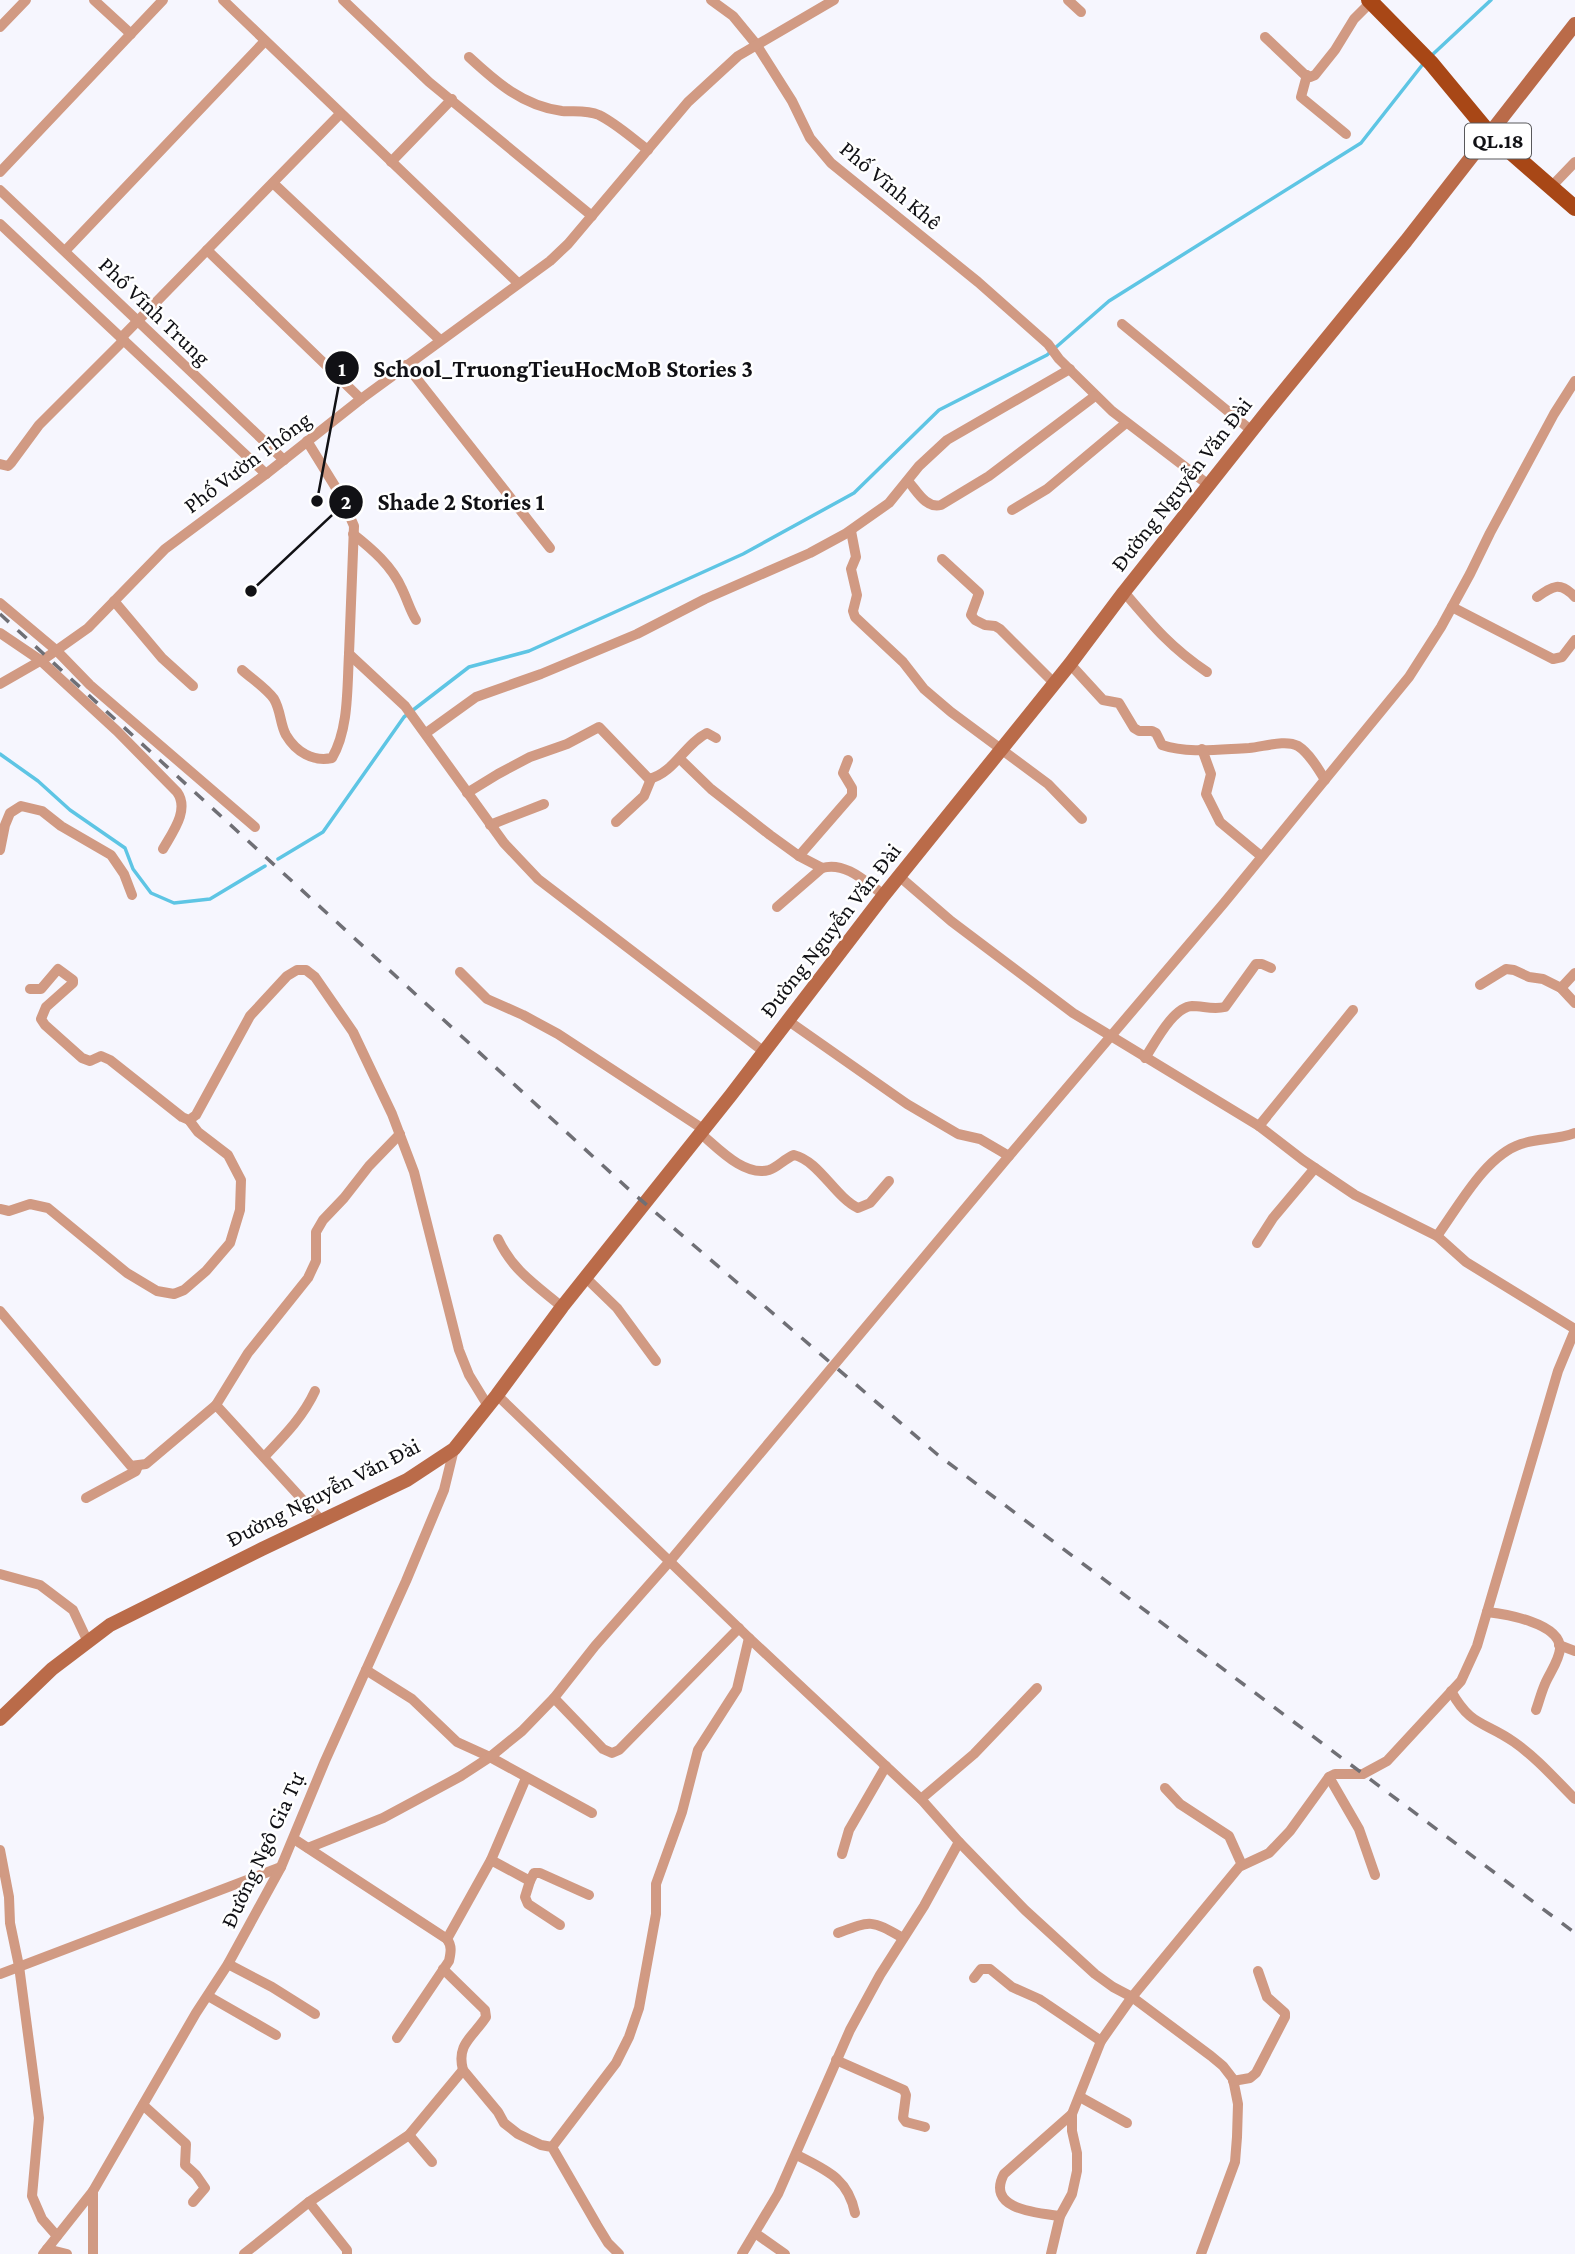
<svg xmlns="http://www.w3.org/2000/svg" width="1575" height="2254" font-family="'Crimson Pro',serif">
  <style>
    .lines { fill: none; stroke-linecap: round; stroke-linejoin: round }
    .stream { stroke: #5ec5e4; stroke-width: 3.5 }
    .street { stroke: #d19a83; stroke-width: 10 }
    .secondary { stroke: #ba6b49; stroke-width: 14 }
    .primary { stroke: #a84716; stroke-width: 16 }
    .rail { stroke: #6f6f75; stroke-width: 3.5; stroke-dasharray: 12 12; stroke-linecap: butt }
    .labels { text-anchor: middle; stroke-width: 5; stroke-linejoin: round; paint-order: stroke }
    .shield { fill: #fff; stroke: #58585b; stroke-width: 2 }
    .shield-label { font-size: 21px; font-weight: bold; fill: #111115 }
    .street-label { font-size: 23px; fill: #111115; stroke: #fff }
    .leader { fill: none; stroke: #111115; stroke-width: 2.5 }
    .callout-dot { fill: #111115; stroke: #fff; stroke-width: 2.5 }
    .mark-label { font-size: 21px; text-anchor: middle; font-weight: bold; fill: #fff }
    .callout-label { font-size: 24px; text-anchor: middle; font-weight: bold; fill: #111115; stroke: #fff; stroke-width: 5; stroke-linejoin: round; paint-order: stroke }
  </style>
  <rect width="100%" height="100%" fill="#f6f6fe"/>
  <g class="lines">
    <g class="stream">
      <path d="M 1431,56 L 1491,0"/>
      <path d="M 0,754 L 38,781 L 70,810 L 125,848 L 133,869 L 151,893 L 174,903 L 210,899 L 265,866"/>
      <path d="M 278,859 L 323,832 L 404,717 L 469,667 L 529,651 L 743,554 L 854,493 L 939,410 L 1047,355 L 1109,301 L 1361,143 L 1423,64"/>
    </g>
    <g class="street">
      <path d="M 94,0 L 131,34"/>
      <path d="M 223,0 L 518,283"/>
      <path d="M 343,0 L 429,82 L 592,216"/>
      <path d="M 711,0 L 733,16 L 756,44 L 792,101 L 810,138 L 831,163 L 978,282 L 1048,344 L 1059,359 L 1112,411 L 1210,486"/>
      <path d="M 1068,0 L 1081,12"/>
      <path d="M 0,27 L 26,0"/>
      <path d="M 1265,37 L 1304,74 L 1310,77 L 1315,75 L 1335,50 L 1354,19 L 1371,2"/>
      <path d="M 469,57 C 496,82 523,106 562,111 C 575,112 587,110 599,115 C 617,124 633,139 648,150"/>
      <path d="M 1307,75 L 1301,97 L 1346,134"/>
      <path d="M 391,162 L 452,99"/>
      <path d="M 0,172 L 163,0"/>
      <path d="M 273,183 L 440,340"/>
      <path d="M 1551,187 L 1575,162"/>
      <path d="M 0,190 L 284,460"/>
      <path d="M 0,224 L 266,474"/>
      <path d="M 207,250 L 361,399"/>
      <path d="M 65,251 L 265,41"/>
      <path d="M 1122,324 L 1252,431"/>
      <path d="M 121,338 L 340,114"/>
      <path d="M 406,365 L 550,548"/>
      <path d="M 307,441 L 341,496 L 354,526 L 349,654 L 405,706 L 504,843 L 538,879 L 763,1051"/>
      <path d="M 0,464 L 8,466 L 11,463 L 39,425 L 124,340"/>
      <path d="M 908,481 C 917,491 926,509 941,505 L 989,476 L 1095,396"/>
      <path d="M 1012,510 L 1047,489 L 1126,423"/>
      <path d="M 851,531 L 856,557 L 851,569 L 857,595 L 853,611 L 855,617 L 903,662 L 924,689 L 951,712 L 1048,784 L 1082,819"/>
      <path d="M 353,534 C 372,549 392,566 402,589 C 407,599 410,610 416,620"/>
      <path d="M 942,559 L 979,593 L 971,615 L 975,620 L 985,625 L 995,626 L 1000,629 L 1054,683"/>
      <path d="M 1124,592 C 1152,625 1171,648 1207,672"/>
      <path d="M 1537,597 C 1553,586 1560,581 1575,597"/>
      <path d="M 114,601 L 162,658 L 193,686"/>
      <path d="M 0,603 L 56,650 L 90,685 L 255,827"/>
      <path d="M 1452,607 L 1553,659 L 1562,657 L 1575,640"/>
      <path d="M 0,633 L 40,660 L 117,731 L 177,792 C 190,810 172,833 163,849"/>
      <path d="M 1070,664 L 1103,700 L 1119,703 L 1134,728 L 1139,731 L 1152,731 L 1156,733 L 1162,745 C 1188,754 1222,749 1249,748 C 1263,747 1285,739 1298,746 C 1309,753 1318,768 1325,780"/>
      <path d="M 242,670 C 252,679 266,688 274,699 C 281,711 280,724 286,735 C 296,752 313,762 332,758 C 349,729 347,688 349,654"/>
      <path d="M 0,684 L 47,657 L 88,628 L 165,549 L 266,474 L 361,399 L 550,261 L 568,244 L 688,102 L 738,56 L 834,0"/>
      <path d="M 426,733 L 476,697 L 541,674 L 637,634 L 705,599 L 810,553 L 845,534 L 889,503 L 919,466 L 947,440 L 1070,369"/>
      <path d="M 1202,749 L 1211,774 L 1206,794 L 1220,822 L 1261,856"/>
      <path d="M 680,759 L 711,789 L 770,835 L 799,856 L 822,868 C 845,861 866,882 884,895"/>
      <path d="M 467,793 L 498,774 L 530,757 L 567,744 L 599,727 L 649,779 C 674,773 685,744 707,733 L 716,738"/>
      <path d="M 616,822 L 644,796 L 651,779"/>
      <path d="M 490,825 L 544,804"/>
      <path d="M 0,850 L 5,825 L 10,813 L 21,806 L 42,811 L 61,826 L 111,855 L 124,874 L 132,895"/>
      <path d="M 799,856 L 852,795 L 852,788 L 843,773 L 848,760"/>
      <path d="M 900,877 L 951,921 L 1073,1013 L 1259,1126 L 1303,1160 L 1355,1195 L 1437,1236 L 1466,1262 L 1575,1329"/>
      <path d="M 777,907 L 822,868"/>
      <path d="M 460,972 L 487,999 L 523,1015 L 558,1034 L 703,1129"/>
      <path d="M 1480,985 L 1506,969 L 1514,970 L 1529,977 L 1543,979 L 1561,988 L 1575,1003"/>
      <path d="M 1561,988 L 1575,973"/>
      <path d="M 30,989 L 41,989 L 58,969 L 73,980 L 73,983 L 46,1007 L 41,1019 L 45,1025 L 82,1058 L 90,1061 L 101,1056 L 110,1060 L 182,1117 L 189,1120 L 196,1115 L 250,1016 L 287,976 L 297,970 L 306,970 L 315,977 L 353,1032 L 392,1114 L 414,1172 L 459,1350 L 469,1375 L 488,1406"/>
      <path d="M 787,1020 L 907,1104 L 958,1134 L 980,1139 L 1009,1156"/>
      <path d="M 1145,1058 C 1155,1043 1173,1007 1192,1006 C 1203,1006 1213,1010 1225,1007 L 1256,964 L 1262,964 L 1271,968"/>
      <path d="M 1259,1126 L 1353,1010"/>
      <path d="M 700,1133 C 718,1148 744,1177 769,1170 C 778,1167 784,1159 794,1155 C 819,1161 835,1197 858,1208 L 870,1203 L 889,1181"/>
      <path d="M 0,1209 L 9,1211 L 30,1204 L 48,1208 L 127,1273 L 157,1291 L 174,1294 L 184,1290 L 206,1271 L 230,1243 L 240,1210 L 241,1180 L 228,1155 L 198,1132 L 189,1120"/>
      <path d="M 1437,1236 C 1459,1206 1485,1156 1521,1144 C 1539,1138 1557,1140 1575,1133"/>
      <path d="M 498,1239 C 513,1271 536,1285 562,1307"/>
      <path d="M 1257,1243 L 1273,1218 L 1315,1168"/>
      <path d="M 586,1278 L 617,1308 L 656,1361"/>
      <path d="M 0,1311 L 131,1466 L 146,1464 L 216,1405 L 322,1521"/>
      <path d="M 497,1395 L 749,1638 L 921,1799 L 959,1842 L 924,1906 L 880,1975 L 850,2030 L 778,2194 L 742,2254"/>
      <path d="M 216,1405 L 248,1353 L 308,1278 L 316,1261 L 316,1232 L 323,1220 L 344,1198 L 369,1166 L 400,1134"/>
      <path d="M 264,1457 C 284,1436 303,1417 315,1391"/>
      <path d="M 86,1498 L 136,1471 L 138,1466"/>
      <path d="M 0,1574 L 40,1585 L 73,1610 L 88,1642"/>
      <path d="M 1487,1612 C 1505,1614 1561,1623 1560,1649 C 1559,1661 1549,1674 1545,1684 C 1541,1693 1539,1702 1536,1710"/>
      <path d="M 1559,1645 L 1575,1651"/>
      <path d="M 366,1670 L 412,1699 L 457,1742 L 490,1757 L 592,1813"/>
      <path d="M 1451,1691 C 1471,1727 1484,1721 1514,1742 C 1537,1758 1555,1779 1575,1799"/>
      <path d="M 554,1698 L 603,1749 L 612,1753 L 619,1750 L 739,1628"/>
      <path d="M 1329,1777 L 1359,1829 L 1375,1875"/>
      <path d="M 1165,1788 L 1180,1804 L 1229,1836 L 1242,1865"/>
      <path d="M 921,1799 L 974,1754 L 1037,1688"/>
      <path d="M 294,1839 L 447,1939"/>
      <path d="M 959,1842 L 1025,1910 L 1095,1974 L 1113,1987 L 1132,1997 L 1211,2056 L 1223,2066 L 1233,2079 L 1238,2104 L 1237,2137 L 1235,2162 L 1201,2254"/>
      <path d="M 308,1848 L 383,1818 L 461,1776 L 490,1757 L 522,1731 L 554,1698 L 595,1646 L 670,1561 L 1009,1156 L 1224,903 L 1409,677 L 1441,627 L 1470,574 L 1490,533 L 1554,414 L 1575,381"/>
      <path d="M 0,1850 L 9,1897 L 10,1923 L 19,1966 L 39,2118 L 32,2196 L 42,2219 L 57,2236"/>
      <path d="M 842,1854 L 849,1830 L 886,1766"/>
      <path d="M 491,1860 L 530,1881 L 534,1873 L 540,1873 L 589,1895"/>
      <path d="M 530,1881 L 525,1897 L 528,1904 L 560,1925"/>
      <path d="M 838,1933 C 872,1920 871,1920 903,1938"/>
      <path d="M 228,1964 L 272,1987 L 315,2014"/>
      <path d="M 443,1969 L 485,2010 L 486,2017 C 473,2037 456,2044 463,2070"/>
      <path d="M 0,1974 L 281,1867"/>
      <path d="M 974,1978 L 981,1969 L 990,1969 L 1012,1987 L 1039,1999 L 1101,2041"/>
      <path d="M 208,1996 L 276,2035"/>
      <path d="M 397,2038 L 449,1961 C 451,1952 452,1946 447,1939 L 491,1860 L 526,1778"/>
      <path d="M 836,2060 L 904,2090 L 906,2095 L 903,2118 L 906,2122 L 925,2127"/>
      <path d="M 1233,2081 L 1250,2078 L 1256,2073 L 1285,2017 L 1285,2013 L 1267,1997 L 1258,1971"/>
      <path d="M 1080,2097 L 1127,2123"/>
      <path d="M 143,2105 L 186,2144 L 185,2165 L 196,2175 L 205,2188 L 193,2202"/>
      <path d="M 409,2135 L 432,2162"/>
      <path d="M 552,2147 L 616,2063 L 629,2037 L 639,2008 L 656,1914 L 656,1884 L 682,1812 L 698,1750 L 737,1689 L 749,1638"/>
      <path d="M 797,2155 C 826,2170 848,2178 855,2213"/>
      <path d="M 309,2202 L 347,2250 L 347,2254"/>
      <path d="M 1060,2216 C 1039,2213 985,2210 1004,2174 L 1072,2114"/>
      <path d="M 755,2233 L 785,2254"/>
      <path d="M 47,2249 L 67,2254"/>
      <path d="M 43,2254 L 93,2191"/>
      <path d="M 93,2254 L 93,2191 L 196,2013 L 228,1964 L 281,1867 L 325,1761 L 406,1581 L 444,1490 L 454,1449"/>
      <path d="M 244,2254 L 309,2202 L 409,2135 L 463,2070 L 498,2112 L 504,2123 L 518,2134 L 541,2145 L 552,2147 L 597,2225 L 608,2243 L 619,2254"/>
      <path d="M 1051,2254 L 1060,2216 L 1072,2194 L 1077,2171 L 1077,2153 L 1072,2131 L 1072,2114 L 1101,2041 L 1132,1997 L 1239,1867 L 1269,1853 L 1290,1831 L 1329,1777 L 1335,1774 L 1363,1774 L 1387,1761 L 1461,1681 L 1477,1646 L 1558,1371 L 1575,1330"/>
    </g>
    <path class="secondary" d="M 0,1719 L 52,1669 L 110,1625 L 262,1549 L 407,1480 L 454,1449 L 497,1395 L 562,1307 L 731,1095 L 884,895 L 1070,664 L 1124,592 L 1265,414 L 1406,241 L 1575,24"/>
    <path class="primary" d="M 1369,0 L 1431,63 L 1489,133 L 1575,208"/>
    <path class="rail" d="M 0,614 L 634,1194 L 938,1455 L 1575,1933"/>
  </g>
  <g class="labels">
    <rect class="shield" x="1465" y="123.5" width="66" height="35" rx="5"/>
    <g class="shield-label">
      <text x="1498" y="148">QL.18</text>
    </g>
    <g class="street-label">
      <text transform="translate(891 185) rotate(40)" y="8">Phố Vĩnh Khê</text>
      <text transform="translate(155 311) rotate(44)" y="8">Phố Vĩnh Trung</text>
      <text transform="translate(247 462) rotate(-37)" y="8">Phố Vườn Thông</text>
      <text transform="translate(1181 484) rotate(-52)" y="8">Đường Nguyễn Văn Đài</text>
      <text transform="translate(830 930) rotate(-52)" y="8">Đường Nguyễn Văn Đài</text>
      <text transform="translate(323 1492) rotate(-27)" y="8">Đường Nguyễn Văn Đài</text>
      <text transform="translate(262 1850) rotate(-65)" y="8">Đường Ngô Gia Tự</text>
    </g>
  </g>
  <path class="leader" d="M317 501L342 368M251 591L346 502"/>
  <g class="callout-dot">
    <circle cx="317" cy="501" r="7"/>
    <circle cx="251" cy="591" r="7"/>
    <circle cx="342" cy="368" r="18"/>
    <circle cx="346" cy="502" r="18"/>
  </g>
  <g class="mark-label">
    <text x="342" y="376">1</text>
    <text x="346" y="509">2</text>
  </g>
  <g class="callout-label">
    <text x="563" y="377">School_TruongTieuHocMoB Stories 3</text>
    <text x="461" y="510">Shade 2 Stories 1</text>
  </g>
</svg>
